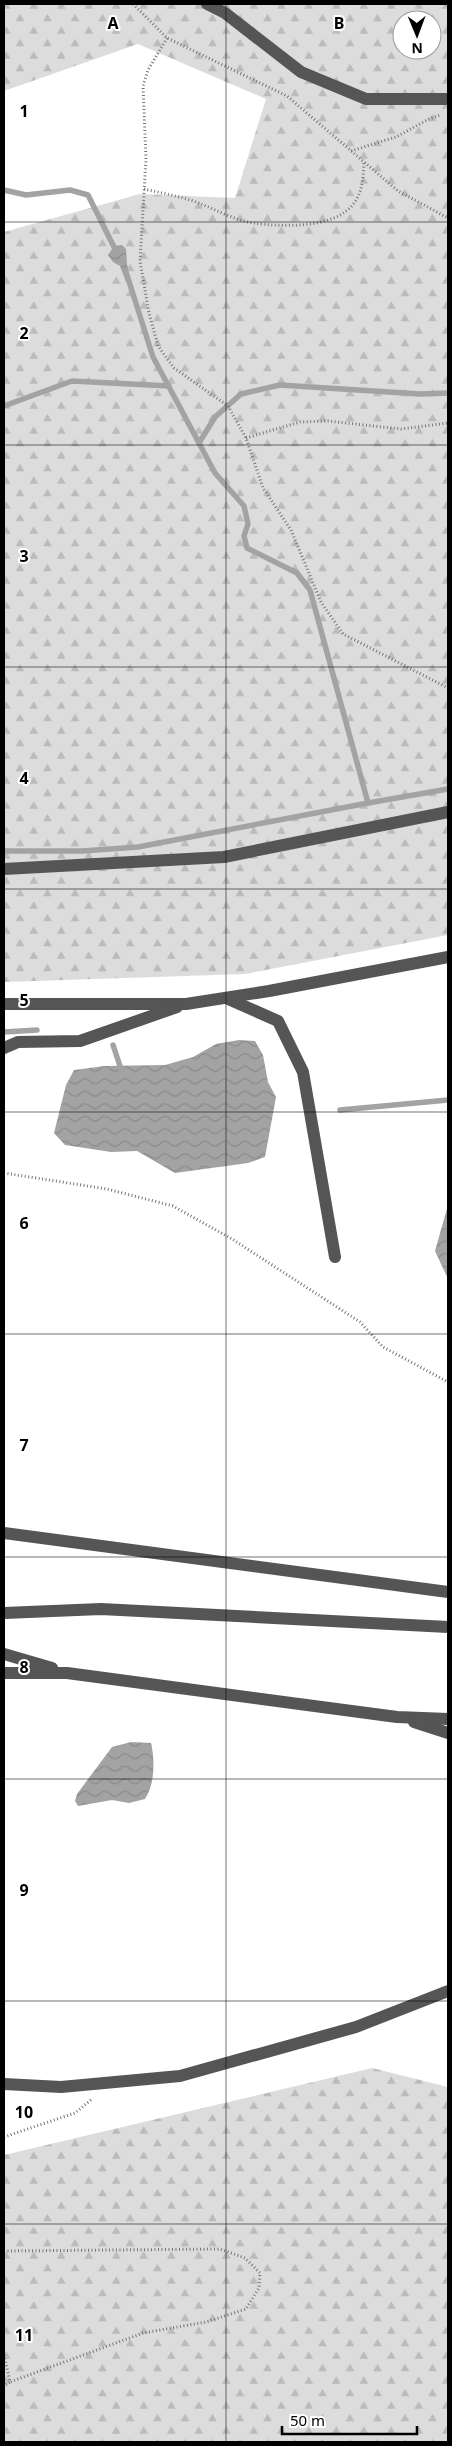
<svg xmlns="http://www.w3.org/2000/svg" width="452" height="2446" font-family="'Noto Sans',sans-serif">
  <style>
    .forest { fill: url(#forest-firs); fill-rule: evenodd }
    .water { fill: url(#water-waves) }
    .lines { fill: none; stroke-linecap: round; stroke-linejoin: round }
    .stream { stroke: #a3a3a3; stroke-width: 5.5 }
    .path { stroke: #777; stroke-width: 3; stroke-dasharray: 1 2.5; stroke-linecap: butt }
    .minor { stroke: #555; stroke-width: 12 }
    .grid { fill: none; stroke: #000; stroke-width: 1; stroke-opacity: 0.55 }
    .grid-label { font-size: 16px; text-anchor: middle; font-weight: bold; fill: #000; stroke: #fff; stroke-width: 4; stroke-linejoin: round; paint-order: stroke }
  </style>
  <defs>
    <pattern id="forest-firs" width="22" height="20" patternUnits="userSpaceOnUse" patternTransform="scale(1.25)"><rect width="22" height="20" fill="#dcdcdc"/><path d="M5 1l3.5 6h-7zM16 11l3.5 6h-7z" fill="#bbb"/></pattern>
    <pattern id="water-waves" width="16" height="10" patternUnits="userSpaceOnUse" patternTransform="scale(1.25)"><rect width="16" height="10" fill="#a3a3a3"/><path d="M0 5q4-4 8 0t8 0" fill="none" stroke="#8b8b8b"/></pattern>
  </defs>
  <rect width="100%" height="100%" fill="#fff"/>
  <g class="forest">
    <path d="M 4,4 L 448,4 L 448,935 L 245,974 L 4,982 L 4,232 L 140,194 L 235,198 L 266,99 L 138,44 L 4,91 ZM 402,20 L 432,20 L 432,50 L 402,50 Z"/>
    <path d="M 372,2068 L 448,2087 L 448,2442 L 4,2442 L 4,2155 Z"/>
  </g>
  <g class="water">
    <path d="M 122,245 L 126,249 L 127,264 L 131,282 L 126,282 L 120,266 L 113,262 L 108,255 L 114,246 Z"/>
    <path d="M 239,1040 L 255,1041 L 263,1055 L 268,1082 L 276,1097 L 265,1157 L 248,1163 L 175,1173 L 137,1151 L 111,1152 L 65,1145 L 54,1133 L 66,1085 L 74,1070 L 104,1066 L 165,1065 L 193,1057 L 216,1044 Z"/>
    <path d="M 448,1205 L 448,1279 L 435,1251 Z"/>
    <path d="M 131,1742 L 151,1743 C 155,1759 155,1784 145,1799 L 129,1803 L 112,1800 L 78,1806 L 75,1801 L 77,1794 L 112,1747 Z"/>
  </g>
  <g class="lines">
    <g class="stream">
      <path d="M 4,190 L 26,195 L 70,190 L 88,195 L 117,253"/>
      <path d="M 127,275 L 153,357 L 215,473 L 244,506 L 248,524 L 244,536 L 247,548 L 297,573 L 310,590 L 368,803 L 448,789"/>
      <path d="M 4,406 L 72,381 L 169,386"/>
      <path d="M 199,443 L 215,417 L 241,394 L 280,385 L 420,394 L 448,393"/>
      <path d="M 4,851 L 82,851 L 138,847 L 368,803"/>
      <path d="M 4,1032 L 37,1030"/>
      <path d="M 113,1045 L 122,1072"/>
      <path d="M 340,1110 L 448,1100"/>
    </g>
    <g class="path">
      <path d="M 133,4 L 167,38 L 287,96 L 398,191 L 448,218"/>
      <path d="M 167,38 L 148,70 L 143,86 L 146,159 L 140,261 L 149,313 L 158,346 L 174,368 L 228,406 L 246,438 L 263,488 L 291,530 L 321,602 L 343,634 L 448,688"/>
      <path d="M 351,151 L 396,137 L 429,119 L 440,115"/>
      <path d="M 144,189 C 161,193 179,196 196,202 C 215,209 233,220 254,223 C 282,227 336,229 354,203 C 363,191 363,177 364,163"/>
      <path d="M 246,438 L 300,422 L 328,421 L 401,429 L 448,423"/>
      <path d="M 4,1173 L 107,1189 L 173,1206 L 232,1239 L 360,1322 L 383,1347 L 448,1382"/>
      <path d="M 4,2137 L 75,2113 L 92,2099"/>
      <path d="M 4,2251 L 220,2249 L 245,2258 L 260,2273 L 259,2288 L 246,2309 L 206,2322 L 143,2333 L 10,2382"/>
      <path d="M 4,2355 L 10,2382 L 4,2386"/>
    </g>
    <g class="minor">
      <path d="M 207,4 L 225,13 L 301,72 L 366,99 L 448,99"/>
      <path d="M 4,869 L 224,857 L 448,812"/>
      <path d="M 226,998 L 278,1021 L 303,1072 L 335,1257"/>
      <path d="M 4,1004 L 186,1004 L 269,991 L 448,957"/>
      <path d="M 4,1048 L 18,1042 L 80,1041 L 177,1007"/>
      <path d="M 4,1533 L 448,1592"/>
      <path d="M 4,1613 L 101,1609 L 448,1627"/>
      <path d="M 4,1654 L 52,1668"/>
      <path d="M 4,1673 L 67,1673 L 397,1717 L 448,1719"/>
      <path d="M 414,1722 L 448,1733"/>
      <path d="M 4,2084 L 61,2087 L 180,2076 L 356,2027 L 448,1991"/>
    </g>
  </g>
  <path class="grid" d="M 226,4 L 226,2442M 4,222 L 448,222M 4,445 L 448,445M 4,667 L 448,667M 4,889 L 448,889M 4,1112 L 448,1112M 4,1334 L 448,1334M 4,1557 L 448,1557M 4,1779 L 448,1779M 4,2001 L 448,2001M 4,2224 L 448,2224"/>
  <g class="grid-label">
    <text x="113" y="29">A</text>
    <text x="339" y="29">B</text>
    <text x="24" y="117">1</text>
    <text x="24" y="339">2</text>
    <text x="24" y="562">3</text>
    <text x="24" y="784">4</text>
    <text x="24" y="1006">5</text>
    <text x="24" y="1229">6</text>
    <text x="24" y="1451">7</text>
    <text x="24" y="1673">8</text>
    <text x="24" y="1896">9</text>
    <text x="24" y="2118">10</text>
    <text x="24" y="2341">11</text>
  </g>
  <rect width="452" height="2446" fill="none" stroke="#000000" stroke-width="10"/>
  <g transform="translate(417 35) rotate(179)"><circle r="24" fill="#ffffff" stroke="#999999"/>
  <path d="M0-4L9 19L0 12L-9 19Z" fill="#000000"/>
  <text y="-8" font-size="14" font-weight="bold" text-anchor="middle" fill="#000000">N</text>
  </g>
  <path d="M282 2426v8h135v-8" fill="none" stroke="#000000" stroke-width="2.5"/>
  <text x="290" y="2426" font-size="15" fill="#000000" stroke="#ffffff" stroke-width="4" paint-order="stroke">50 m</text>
</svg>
